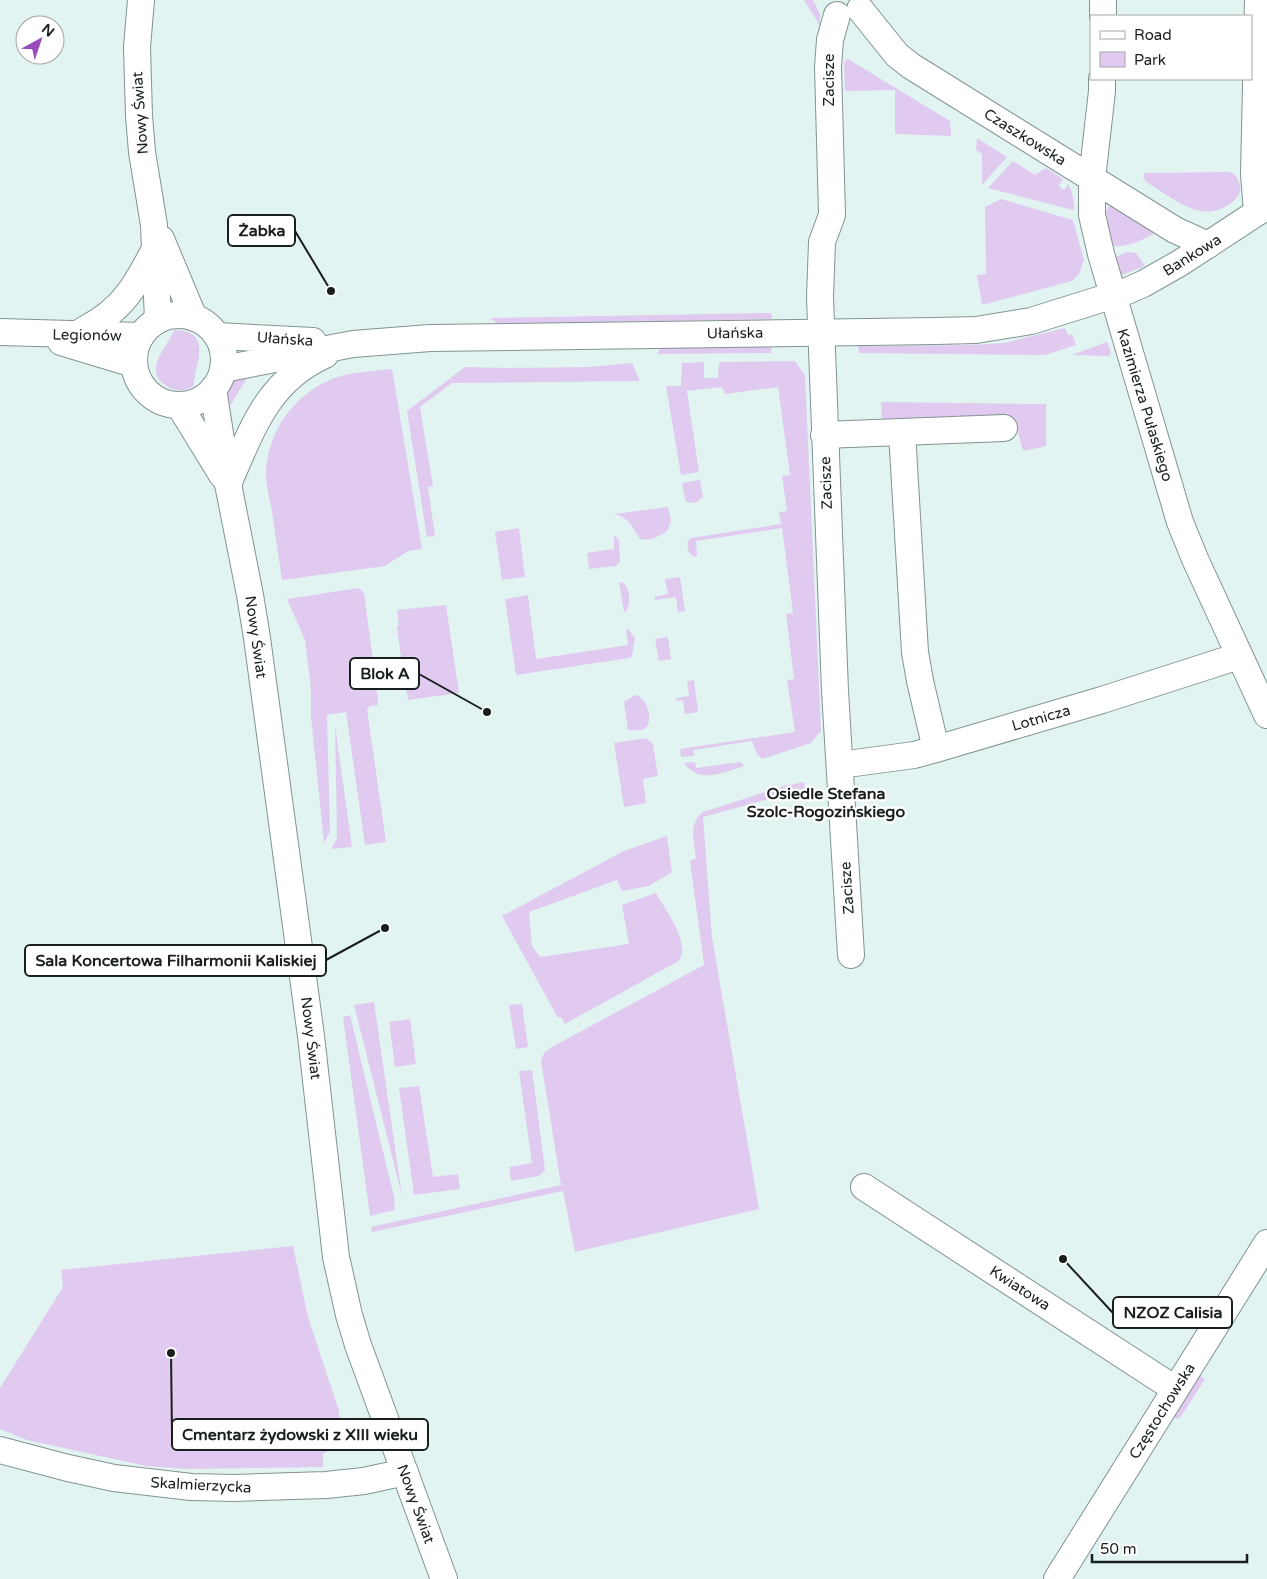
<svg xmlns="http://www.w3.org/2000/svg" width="1267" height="1579" font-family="'Varela Round',sans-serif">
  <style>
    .green { fill: #e1caef }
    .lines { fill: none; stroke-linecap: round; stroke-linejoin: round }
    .minor-casing { stroke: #829392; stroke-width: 28 }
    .minor { stroke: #fff; stroke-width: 26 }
    .labels { text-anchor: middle; stroke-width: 4.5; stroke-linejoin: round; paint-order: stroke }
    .street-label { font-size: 15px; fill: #191f1f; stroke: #fff }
    .neighbourhood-label { font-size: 16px; font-weight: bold; fill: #191f1f; stroke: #fff }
    .leader { fill: none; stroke: #191f1f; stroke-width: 2 }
    .callout-dot { fill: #191f1f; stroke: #fff; stroke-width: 2 }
    .callout { fill: #fff; stroke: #191f1f; stroke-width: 2 }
    .callout-label { font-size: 16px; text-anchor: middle; font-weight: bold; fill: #191f1f }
  </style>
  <rect width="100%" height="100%" fill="#e1f4f2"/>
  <g class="green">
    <path d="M 804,0 L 813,0 L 820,14 L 820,26 Z"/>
    <path d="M 848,59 L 950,121 L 951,136 L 895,134 L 895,90 L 845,91 L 844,62 Z"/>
    <path d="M 977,138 L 1007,157 L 982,185 L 982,154 L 976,150 Z"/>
    <path d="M 1013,161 L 1035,175 L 1046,168 L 1063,179 L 1059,186 L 1064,190 L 1068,184 C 1073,192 1074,200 1074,209 L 1073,210 L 988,188 Z"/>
    <path d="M 1229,172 C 1239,175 1242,186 1239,195 C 1208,231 1177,200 1146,182 L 1143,177 L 1145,173 Z"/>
    <path d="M 1001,199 L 1073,220 L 1084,260 L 1079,274 L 1072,281 L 982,305 L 977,275 L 986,274 L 985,207 Z"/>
    <path d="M 1110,205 L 1113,205 L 1157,231 C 1149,238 1122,250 1112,245 L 1106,211 Z"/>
    <path d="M 1128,252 L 1136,253 L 1145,266 L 1122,275 L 1120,274 L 1115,257 Z"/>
    <path d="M 769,313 L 772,315 L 772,319 L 499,324 L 489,318 Z"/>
    <path d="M 1065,328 L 1068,335 L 1072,334 L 1076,345 L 1045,355 L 859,353 L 858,346 L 972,345 L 1004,343 Z"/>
    <path d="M 174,330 C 215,331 194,364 194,386 C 186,391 177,392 168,387 C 141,371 167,348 174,330 Z"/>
    <path d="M 1107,342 L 1111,352 L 1109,356 L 1072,355 Z"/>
    <path d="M 772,346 L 771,353 L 768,353 L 657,354 L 661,348 Z"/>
    <path d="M 795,361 L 805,375 L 821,731 L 811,743 L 762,759 L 757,754 L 752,741 L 693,750 L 694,756 L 681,757 L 680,749 L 795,732 L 787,680 L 794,679 L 786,614 L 793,613 L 782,528 L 696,541 L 697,554 L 696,557 C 688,555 687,548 688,541 L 691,538 L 781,524 L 779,512 L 787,511 L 782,476 L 790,475 L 778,387 L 725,394 L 722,387 L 687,391 L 699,472 L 681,475 L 666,386 L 681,386 L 682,363 L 704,362 L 704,378 L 718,378 L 719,362 Z"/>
    <path d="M 632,363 L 640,381 L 452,383 L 420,407 L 433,486 L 428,487 L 435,536 L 427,537 L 407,411 L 465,367 L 507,368 L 590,367 Z"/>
    <path d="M 392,369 L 422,549 L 408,551 L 385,566 L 282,580 C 279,558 275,535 272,512 C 270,501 267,490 266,478 C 265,436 292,395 332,379 C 350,372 372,371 392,369 Z"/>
    <path d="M 248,376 L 232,403 L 230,405 C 220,383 230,381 248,376 Z"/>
    <path d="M 881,402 L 1046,404 L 1046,446 L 1023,451 L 1015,422 L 882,426 Z"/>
    <path d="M 700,480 L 703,497 L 695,503 L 687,502 L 685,500 L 682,483 Z"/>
    <path d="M 668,507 L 671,520 L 668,530 C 661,536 648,542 640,539 C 632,527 629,517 614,514 Z"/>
    <path d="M 519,528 L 525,577 L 502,580 L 495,532 Z"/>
    <path d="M 614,535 L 619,541 L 620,562 L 616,566 L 589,569 L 587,553 L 614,549 Z"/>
    <path d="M 680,577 L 685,611 L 678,612 L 676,597 L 655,600 L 654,597 L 668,594 L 665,579 Z"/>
    <path d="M 622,582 C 630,587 632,605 625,612 L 624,612 L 619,583 Z"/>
    <path d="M 359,588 L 364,593 L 377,691 L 378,705 L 369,706 L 369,708 L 367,709 L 386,842 L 365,845 L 346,712 L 327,715 L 330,832 L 324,843 L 311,717 L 311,689 L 305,640 L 287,599 Z"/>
    <path d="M 528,595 L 536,659 L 628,645 L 626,629 L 628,629 L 635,638 L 632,656 L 629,658 L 516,675 L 505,599 Z"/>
    <path d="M 446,605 L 459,693 L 408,700 L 406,689 L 405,689 L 397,626 L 399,625 L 397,610 Z"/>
    <path d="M 668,637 L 671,659 L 659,661 L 655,639 Z"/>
    <path d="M 694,680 L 698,712 L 685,714 L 683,700 L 677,701 L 676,698 L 689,696 L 687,681 Z"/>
    <path d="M 635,695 C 649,698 654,724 644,729 C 640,731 632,730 628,730 L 624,702 Z"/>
    <path d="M 335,725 L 352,847 L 331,849 L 337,838 Z"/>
    <path d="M 646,738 L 653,744 L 658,776 L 643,779 L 646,803 L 624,807 L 614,743 Z"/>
    <path d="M 695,762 L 696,768 L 741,762 L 744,766 C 724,772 699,785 684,763 Z"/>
    <path d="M 804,782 L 805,789 L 703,817 L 712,937 L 759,1209 L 575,1252 L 563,1191 L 372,1232 L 371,1227 L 561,1185 L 541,1061 L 544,1053 L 550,1048 L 704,965 L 690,861 L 696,858 C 694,843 688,823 703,812 L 784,786 Z"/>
    <path d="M 667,836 L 672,872 L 649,886 L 622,891 L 617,880 L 529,912 L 532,946 L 540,957 L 629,944 L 622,905 L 656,893 C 665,909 694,948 677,962 L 565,1024 L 561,1017 L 558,1018 L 502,916 L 624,851 Z"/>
    <path d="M 374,1002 L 402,1196 L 354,1005 Z"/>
    <path d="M 522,1004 L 528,1047 L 516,1049 L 509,1005 Z"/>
    <path d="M 350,1015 L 394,1197 L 395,1210 L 370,1216 L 343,1017 Z"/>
    <path d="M 410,1019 L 416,1064 L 395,1067 L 389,1022 Z"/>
    <path d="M 532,1070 L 545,1170 L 539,1176 L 511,1181 L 509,1167 L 532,1163 L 519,1071 Z"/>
    <path d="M 419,1086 L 433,1177 L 458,1174 L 460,1189 L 414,1195 L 399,1088 Z"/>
    <path d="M 293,1246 L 308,1317 L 339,1411 L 340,1424 L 333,1448 L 323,1454 L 323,1467 L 186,1469 L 146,1466 L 27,1440 L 0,1429 L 0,1388 L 63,1287 L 61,1270 Z"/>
    <path d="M 1200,1376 L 1205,1379 L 1180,1418 L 1177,1419 L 1171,1416 L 1196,1377 Z"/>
  </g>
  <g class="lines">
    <g class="minor-casing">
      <g id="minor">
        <path d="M 141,0 L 137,47 L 139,116 L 142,152 L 154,225 L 158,320"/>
        <path d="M 1103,0 L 1103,16"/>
        <path d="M 860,9 L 897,55 L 911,66 L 1175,230 L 1208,245"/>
        <path d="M 837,15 L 830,40 L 828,67 L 832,215 L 822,242 L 820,297 L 835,691 L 851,955"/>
        <path d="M 1102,79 L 1102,91 L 1092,179 L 1092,215 L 1101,254 L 1180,522 L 1195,559 L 1267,715"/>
        <path d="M 1257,212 L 1254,174 L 1258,0"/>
        <path d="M 161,239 L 194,318"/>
        <circle cx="179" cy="360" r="45"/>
        <path d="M 0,332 L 141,336"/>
        <path d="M 79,333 C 90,326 103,320 112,311 C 132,294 143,271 155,249"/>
        <path d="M 217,336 L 313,341"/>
        <path d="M 61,342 L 134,364"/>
        <path d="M 223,369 L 353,344 L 430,338 L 936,331 L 976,330 L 1031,321 L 1127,291 L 1143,284 L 1180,263 L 1267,206"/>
        <path d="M 213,389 L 228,484 L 250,595 L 257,638 L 311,1036 L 336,1257 L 349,1315 L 358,1345 L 444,1579"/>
        <path d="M 179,405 L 222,475"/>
        <path d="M 902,432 L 915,652 L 920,681 L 936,749"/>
        <path d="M 824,435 L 1004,428"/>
        <path d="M 228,484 C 252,430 267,381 325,355"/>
        <path d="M 840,765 L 914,755 L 936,749 L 1102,700 L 1239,656"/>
        <path d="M 864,1187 L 1175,1389"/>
        <path d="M 0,1450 L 68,1468 L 114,1478 L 191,1487 L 234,1488 L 326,1485 L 364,1481 L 405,1472"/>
        <path d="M 1057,1579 L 1267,1243"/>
      </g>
    </g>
    <use href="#minor" class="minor"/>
  </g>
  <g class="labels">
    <g class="street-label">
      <text transform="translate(829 80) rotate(-90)" y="5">Zacisze</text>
      <text transform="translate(140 113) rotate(-94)" y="5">Nowy Świat</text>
      <text transform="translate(1025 137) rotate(32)" y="5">Czaszkowska</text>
      <text transform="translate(1192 255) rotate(-32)" y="5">Bankowa</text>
      <text transform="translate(735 333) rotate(-1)" y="5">Ułańska</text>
      <text transform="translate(87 335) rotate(1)" y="5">Legionów</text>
      <text transform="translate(285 339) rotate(4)" y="5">Ułańska</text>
      <text transform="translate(1145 405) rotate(73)" y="5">Kazimierza Pułaskiego</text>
      <text transform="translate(826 483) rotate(-92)" y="5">Zacisze</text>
      <text transform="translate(256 637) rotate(82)" y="5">Nowy Świat</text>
      <text transform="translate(1041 718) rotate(-16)" y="5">Lotnicza</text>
      <text transform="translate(847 888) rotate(-94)" y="5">Zacisze</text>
      <text transform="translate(311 1038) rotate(83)" y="5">Nowy Świat</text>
      <text transform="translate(1020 1288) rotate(33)" y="5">Kwiatowa</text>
      <text transform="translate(1162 1411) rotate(-58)" y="5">Częstochowska</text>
      <text transform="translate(201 1485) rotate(3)" y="5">Skalmierzycka</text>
      <text transform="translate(416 1504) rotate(70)" y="5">Nowy Świat</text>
    </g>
    <g class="neighbourhood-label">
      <text x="826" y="799">Osiedle Stefana<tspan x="826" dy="18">Szolc-Rogozińskiego</tspan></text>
    </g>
  </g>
  <path class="leader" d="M331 291L295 231M487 712L419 674M385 928L326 960M1063 1259L1113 1313M171 1353L172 1434"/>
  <g class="callout-dot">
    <circle cx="331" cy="291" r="5"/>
    <circle cx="487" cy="712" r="5"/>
    <circle cx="385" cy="928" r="5"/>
    <circle cx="1063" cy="1259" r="5"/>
    <circle cx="171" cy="1353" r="5"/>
  </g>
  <g class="callout">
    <rect x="228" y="215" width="67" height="31" rx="5"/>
    <rect x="350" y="658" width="69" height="31" rx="5"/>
    <rect x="25" y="945" width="301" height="31" rx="5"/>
    <rect x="1113" y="1297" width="119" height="31" rx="5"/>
    <rect x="172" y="1419" width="256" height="31" rx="5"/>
  </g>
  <g class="callout-label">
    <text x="262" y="236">Żabka</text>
    <text x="385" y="679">Blok A</text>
    <text x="176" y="966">Sala Koncertowa Filharmonii Kaliskiej</text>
    <text x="1173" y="1318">NZOZ Calisia</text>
    <text x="300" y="1440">Cmentarz żydowski z XIII wieku</text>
  </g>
  <rect x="1090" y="15" width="162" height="65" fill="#ffffff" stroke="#a3a5a5"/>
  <rect x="1100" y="31" width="25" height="8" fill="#ffffff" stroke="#a3a5a5"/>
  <text x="1134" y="40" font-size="15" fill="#191f1f">Road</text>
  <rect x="1100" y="52" width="25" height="15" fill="#e1caef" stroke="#a3a5a5"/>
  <text x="1134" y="65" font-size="15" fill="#191f1f">Park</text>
  <g transform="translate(40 40) rotate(40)"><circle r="24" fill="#ffffff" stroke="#a3a5a5"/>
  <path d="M0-4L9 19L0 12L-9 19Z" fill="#984dbf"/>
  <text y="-8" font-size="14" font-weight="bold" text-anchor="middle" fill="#191f1f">N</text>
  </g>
  <path d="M1092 1554v8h155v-8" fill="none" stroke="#191f1f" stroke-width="2.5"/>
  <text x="1100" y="1554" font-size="15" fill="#191f1f" stroke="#ffffff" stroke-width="4" paint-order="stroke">50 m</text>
</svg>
